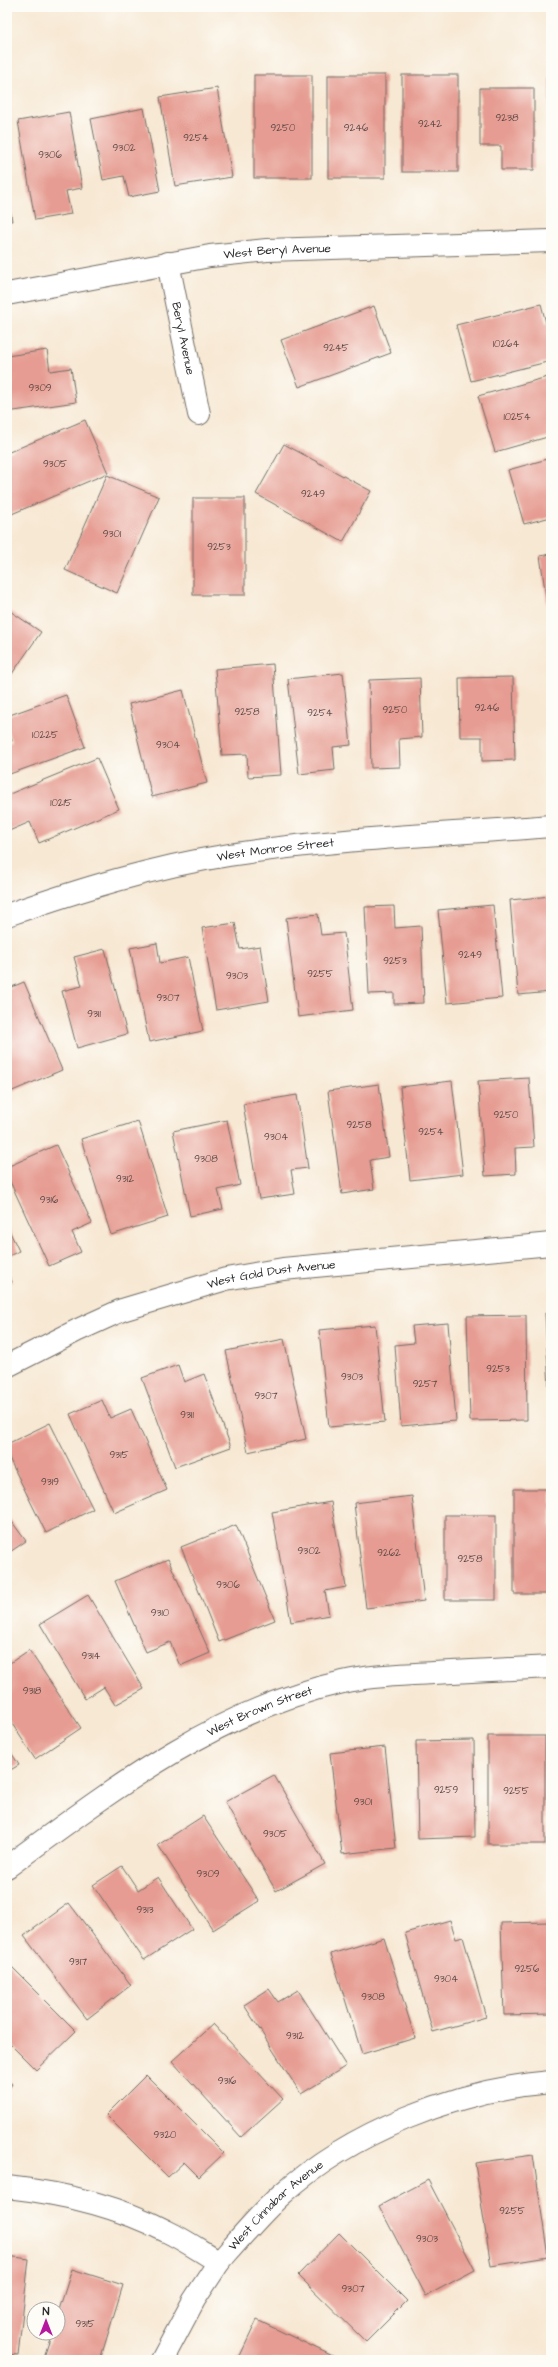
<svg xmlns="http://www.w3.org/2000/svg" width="558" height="2367" font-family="'Architects Daughter',sans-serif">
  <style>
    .building { fill: #e69c92 }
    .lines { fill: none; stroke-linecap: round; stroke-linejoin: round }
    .street-casing { stroke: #726d66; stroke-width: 24 }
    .street { stroke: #fff; stroke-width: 22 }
    .labels { text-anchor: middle; stroke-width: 4; stroke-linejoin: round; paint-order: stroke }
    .number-label { font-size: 10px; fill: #5a4745 }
    .street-label { font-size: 12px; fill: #2b2b2b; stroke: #fdfcf7 }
  </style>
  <rect width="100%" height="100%" fill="#fdfcf7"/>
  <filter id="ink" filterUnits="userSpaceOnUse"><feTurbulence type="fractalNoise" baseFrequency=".025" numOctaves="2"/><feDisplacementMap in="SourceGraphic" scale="8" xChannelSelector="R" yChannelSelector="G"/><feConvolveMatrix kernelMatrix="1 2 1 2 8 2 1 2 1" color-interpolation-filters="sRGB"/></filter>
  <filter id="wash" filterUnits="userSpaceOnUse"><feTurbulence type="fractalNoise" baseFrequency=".012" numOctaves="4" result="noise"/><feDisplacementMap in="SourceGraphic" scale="16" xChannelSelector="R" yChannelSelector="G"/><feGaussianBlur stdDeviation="0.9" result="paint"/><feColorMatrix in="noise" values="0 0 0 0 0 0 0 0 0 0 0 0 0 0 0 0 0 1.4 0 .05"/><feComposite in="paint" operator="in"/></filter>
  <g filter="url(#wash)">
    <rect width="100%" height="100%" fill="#f7e8d3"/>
    <g id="blocks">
      <g class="building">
        <rect x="254" y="75" width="58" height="103"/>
        <rect x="328" y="75" width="57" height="103"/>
        <rect x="402" y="75" width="56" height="97"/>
        <rect x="549" y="79" width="2" height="88"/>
        <path d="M 217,88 L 232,177 L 175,186 L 160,97 Z"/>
        <path d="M 480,88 L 534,88 L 534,170 L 501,170 L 501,146 L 480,146 Z"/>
        <path d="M 144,108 L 160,191 L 129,197 L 124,176 L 103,180 L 91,119 Z"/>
        <path d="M 69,112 L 82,188 L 66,191 L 71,214 L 35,220 L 18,121 Z"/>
        <path d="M 7,191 L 12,221 L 7,221 Z"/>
        <path d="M 541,304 L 546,323 L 551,321 L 551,361 L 471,381 L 456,325 Z"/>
        <path d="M 374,306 L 391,353 L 299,387 L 281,340 Z"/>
        <path d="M 47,350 L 50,371 L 71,368 L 76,402 L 7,412 L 7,356 Z"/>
        <path d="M 551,376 L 551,436 L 495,452 L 478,396 Z"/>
        <path d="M 85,420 L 108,473 L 7,516 L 7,453 Z"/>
        <path d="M 284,444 L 371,491 L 343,542 L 256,494 Z"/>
        <path d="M 551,458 L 551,517 L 524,524 L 508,470 Z"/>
        <path d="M 107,475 L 159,497 L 117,593 L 65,570 Z"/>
        <rect x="193" y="498" width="52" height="97"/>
        <path d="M 551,554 L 551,610 L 548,610 L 540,556 Z"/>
        <path d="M 7,609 L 41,632 L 7,681 Z"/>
        <path d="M 273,664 L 281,775 L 248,777 L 247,754 L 222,755 L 215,669 Z"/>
        <path d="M 343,673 L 351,745 L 333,747 L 335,770 L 299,774 L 288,679 Z"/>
        <path d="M 513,677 L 515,760 L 482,761 L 482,737 L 460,737 L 459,678 Z"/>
        <path d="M 420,678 L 422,737 L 399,739 L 400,767 L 371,768 L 369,680 Z"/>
        <path d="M 183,690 L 207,783 L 152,797 L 129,704 Z"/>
        <path d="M 66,695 L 85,747 L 7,775 L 7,743 L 12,741 L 7,727 L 7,716 Z"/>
        <path d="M 97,758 L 119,809 L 39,843 L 30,822 L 9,831 L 7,795 Z"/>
        <path d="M 551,896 L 551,992 L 518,995 L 510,900 Z"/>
        <path d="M 493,905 L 502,998 L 447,1003 L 438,910 Z"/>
        <path d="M 394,906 L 395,928 L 421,926 L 424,1003 L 394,1004 L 394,993 L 369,994 L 365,907 Z"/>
        <path d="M 318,914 L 321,935 L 344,933 L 353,1010 L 298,1017 L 286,918 Z"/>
        <path d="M 235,923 L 240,949 L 260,946 L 269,1001 L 216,1010 L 202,928 Z"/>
        <path d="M 157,943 L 160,963 L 188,957 L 203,1031 L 149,1042 L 130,948 Z"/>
        <path d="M 105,949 L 127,1034 L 77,1048 L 62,991 L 82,986 L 74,957 Z"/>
        <path d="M 24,982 L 62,1070 L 10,1092 L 7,1085 L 7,989 Z"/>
        <path d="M 529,1078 L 534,1147 L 515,1148 L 516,1174 L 485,1176 L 478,1081 Z"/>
        <path d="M 452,1081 L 463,1174 L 410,1180 L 400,1087 Z"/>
        <path d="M 379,1084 L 389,1157 L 370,1160 L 374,1189 L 342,1194 L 328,1091 Z"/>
        <path d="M 297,1095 L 308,1168 L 291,1170 L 295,1194 L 259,1199 L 243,1104 Z"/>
        <path d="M 227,1120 L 240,1185 L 218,1190 L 223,1209 L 190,1216 L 173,1131 Z"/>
        <path d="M 138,1121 L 168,1217 L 111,1235 L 81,1139 Z"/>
        <path d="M 56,1145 L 92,1223 L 72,1232 L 81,1252 L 49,1266 L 7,1175 L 7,1167 Z"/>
        <path d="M 7,1226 L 19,1251 L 7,1257 Z"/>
        <path d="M 7,1271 L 12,1282 L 7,1284 Z"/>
        <path d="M 545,1313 L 551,1313 L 551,1408 L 550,1408 Z"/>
        <path d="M 526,1315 L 527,1420 L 470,1421 L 467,1316 Z"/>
        <path d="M 448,1323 L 456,1421 L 401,1426 L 395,1345 L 414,1343 L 412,1326 Z"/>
        <path d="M 375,1325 L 385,1422 L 329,1427 L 319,1330 Z"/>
        <path d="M 284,1339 L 306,1439 L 248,1452 L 226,1351 Z"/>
        <path d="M 178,1365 L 184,1382 L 204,1374 L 231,1447 L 175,1467 L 142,1378 Z"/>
        <path d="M 102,1400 L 110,1418 L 131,1409 L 167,1490 L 114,1513 L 70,1414 Z"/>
        <path d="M 50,1423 L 93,1509 L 46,1533 L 7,1454 L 7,1444 Z"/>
        <path d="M 514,1489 L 551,1489 L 551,1571 L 547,1571 L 547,1594 L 514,1594 Z"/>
        <path d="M 412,1496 L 424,1601 L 366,1608 L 354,1503 Z"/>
        <path d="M 331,1502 L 346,1587 L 325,1591 L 329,1615 L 291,1622 L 272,1512 Z"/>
        <path d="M 7,1515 L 26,1541 L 7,1554 Z"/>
        <rect x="445" y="1515" width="51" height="85"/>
        <path d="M 236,1525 L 275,1620 L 219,1642 L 181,1547 Z"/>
        <path d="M 168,1559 L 210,1653 L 180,1666 L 170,1642 L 146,1652 L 115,1581 Z"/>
        <path d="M 88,1595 L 144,1689 L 115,1705 L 104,1687 L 85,1699 L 40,1624 Z"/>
        <path d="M 29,1650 L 81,1728 L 35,1759 L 7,1716 L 7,1665 Z"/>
        <rect x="488" y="1736" width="57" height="108"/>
        <path d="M 474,1740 L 475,1837 L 418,1839 L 416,1741 Z"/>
        <path d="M 7,1746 L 19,1765 L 7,1772 Z"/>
        <path d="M 385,1747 L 396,1848 L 342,1854 L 330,1753 Z"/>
        <path d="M 274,1775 L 325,1864 L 276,1891 L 225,1802 Z"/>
        <path d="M 203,1816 L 259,1901 L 213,1930 L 158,1845 Z"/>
        <path d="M 122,1866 L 138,1890 L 158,1877 L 192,1929 L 144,1960 L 93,1885 Z"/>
        <path d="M 69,1903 L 131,1985 L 87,2019 L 24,1936 Z"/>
        <path d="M 450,1920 L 456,1939 L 463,1937 L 486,2017 L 433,2032 L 405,1933 Z"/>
        <path d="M 551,1922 L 551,2014 L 504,2015 L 501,1923 Z"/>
        <path d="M 384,1938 L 415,2038 L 362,2054 L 331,1954 Z"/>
        <path d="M 7,1962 L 76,2031 L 36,2070 L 7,2041 Z"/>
        <path d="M 269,1989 L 278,2002 L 298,1990 L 346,2066 L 301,2094 L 244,2005 Z"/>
        <path d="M 213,2024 L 283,2099 L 241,2137 L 172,2061 Z"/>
        <path d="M 146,2075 L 224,2153 L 199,2177 L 184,2162 L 168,2177 L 106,2115 Z"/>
        <path d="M 7,2080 L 12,2084 L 7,2092 Z"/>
        <path d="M 533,2155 L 548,2257 L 491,2266 L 475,2163 Z"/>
        <path d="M 428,2180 L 475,2270 L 426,2296 L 379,2206 Z"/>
        <path d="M 339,2233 L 407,2301 L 366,2342 L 298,2275 Z"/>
        <path d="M 7,2256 L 29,2259 L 18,2355 L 7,2354 Z"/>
        <path d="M 72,2269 L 123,2285 L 100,2360 L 43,2360 L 52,2333 L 58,2333 L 58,2313 Z"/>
        <path d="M 257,2320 L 339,2359 L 339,2360 L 238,2360 Z"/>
      </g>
    </g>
  </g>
  <g filter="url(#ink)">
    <use href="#blocks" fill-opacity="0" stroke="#726d66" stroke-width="1"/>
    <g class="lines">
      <g class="street-casing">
        <g id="street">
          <path id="s1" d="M 168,263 L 199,414"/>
          <path id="s2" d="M 7,294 L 210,256 L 267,250 L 551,241"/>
          <path id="s3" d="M 7,915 C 79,890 153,867 229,855 C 335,838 444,835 551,826"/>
          <path id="s4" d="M 7,1366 L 78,1330 L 122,1310 L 226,1279 L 283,1269 L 551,1244"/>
          <path id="s5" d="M 7,1867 C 109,1792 217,1709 343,1682 C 373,1675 403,1675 433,1673 C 473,1671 512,1669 551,1667"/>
          <path id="s6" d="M 7,2187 C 62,2193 116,2205 166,2231 C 185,2240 202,2252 219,2262 C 239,2239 259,2215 281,2195 C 350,2132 459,2089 551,2082"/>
          <path d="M 162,2360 L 194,2300 L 219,2262"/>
        </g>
      </g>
      <use href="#street" class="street"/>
    </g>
  </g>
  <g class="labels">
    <g class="number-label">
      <text x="507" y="121">9238</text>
      <text x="430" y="127">9242</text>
      <text x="283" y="131">9250</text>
      <text x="356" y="131">9246</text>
      <text x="196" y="141">9254</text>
      <text x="124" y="151">9302</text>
      <text x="50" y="158">9306</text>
      <text x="506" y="347">10264</text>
      <text x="336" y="351">9245</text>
      <text x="40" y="391">9309</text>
      <text x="517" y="420">10254</text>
      <text x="55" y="467">9305</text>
      <text x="313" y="497">9249</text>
      <text x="112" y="537">9301</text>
      <text x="219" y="550">9253</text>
      <text x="487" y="711">9246</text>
      <text x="395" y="713">9250</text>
      <text x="247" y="715">9258</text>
      <text x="320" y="716">9254</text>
      <text x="45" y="738">10225</text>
      <text x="168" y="748">9304</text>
      <text x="61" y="806">10215</text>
      <text x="470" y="958">9249</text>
      <text x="395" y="964">9253</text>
      <text x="320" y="977">9255</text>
      <text x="237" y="979">9303</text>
      <text x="168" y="1001">9307</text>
      <text x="94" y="1017">9311</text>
      <text x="506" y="1118">9250</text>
      <text x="359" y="1128">9258</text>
      <text x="431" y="1135">9254</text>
      <text x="276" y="1140">9304</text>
      <text x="206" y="1162">9308</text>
      <text x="125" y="1182">9312</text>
      <text x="49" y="1203">9316</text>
      <text x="498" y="1372">9253</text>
      <text x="352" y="1380">9303</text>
      <text x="425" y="1387">9257</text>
      <text x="266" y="1399">9307</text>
      <text x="187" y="1418">9311</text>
      <text x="119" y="1458">9315</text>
      <text x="50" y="1485">9319</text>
      <text x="309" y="1554">9302</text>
      <text x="389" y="1556">9262</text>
      <text x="470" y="1562">9258</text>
      <text x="228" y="1588">9306</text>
      <text x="160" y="1616">9310</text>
      <text x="91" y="1659">9314</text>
      <text x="32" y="1694">9318</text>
      <text x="446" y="1793">9259</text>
      <text x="516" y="1794">9255</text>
      <text x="363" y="1805">9301</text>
      <text x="275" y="1837">9305</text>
      <text x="208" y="1877">9309</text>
      <text x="145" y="1913">9313</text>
      <text x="78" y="1965">9317</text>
      <text x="527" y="1972">9256</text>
      <text x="446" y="1982">9304</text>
      <text x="373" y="2000">9308</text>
      <text x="295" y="2039">9312</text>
      <text x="227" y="2084">9316</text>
      <text x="165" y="2138">9320</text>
      <text x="512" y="2214">9255</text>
      <text x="427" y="2242">9303</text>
      <text x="353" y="2292">9307</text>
      <text x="85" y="2327">9315</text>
    </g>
    <g class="street-label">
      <text dy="4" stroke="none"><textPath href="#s2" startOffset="274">West Beryl Avenue</textPath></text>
      <text dy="4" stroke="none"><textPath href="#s1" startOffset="77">Beryl Avenue</textPath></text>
      <text dy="4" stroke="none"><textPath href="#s3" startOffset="277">West Monroe Street</textPath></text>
      <text dy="4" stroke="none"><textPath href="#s4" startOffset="282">West Gold Dust Avenue</textPath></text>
      <text dy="4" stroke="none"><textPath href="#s5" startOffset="298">West Brown Street</textPath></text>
      <text dy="4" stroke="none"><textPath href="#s6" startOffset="308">West Cinnabar Avenue</textPath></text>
    </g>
  </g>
  <rect width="558" height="2367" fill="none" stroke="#fdfcf7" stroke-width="24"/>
  <g transform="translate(46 2321)"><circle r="19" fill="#fdfcf7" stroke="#a9a8a5"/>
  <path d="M0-3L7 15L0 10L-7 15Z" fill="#b5179e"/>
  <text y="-6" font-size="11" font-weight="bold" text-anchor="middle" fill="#2b2b2b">N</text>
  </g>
</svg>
